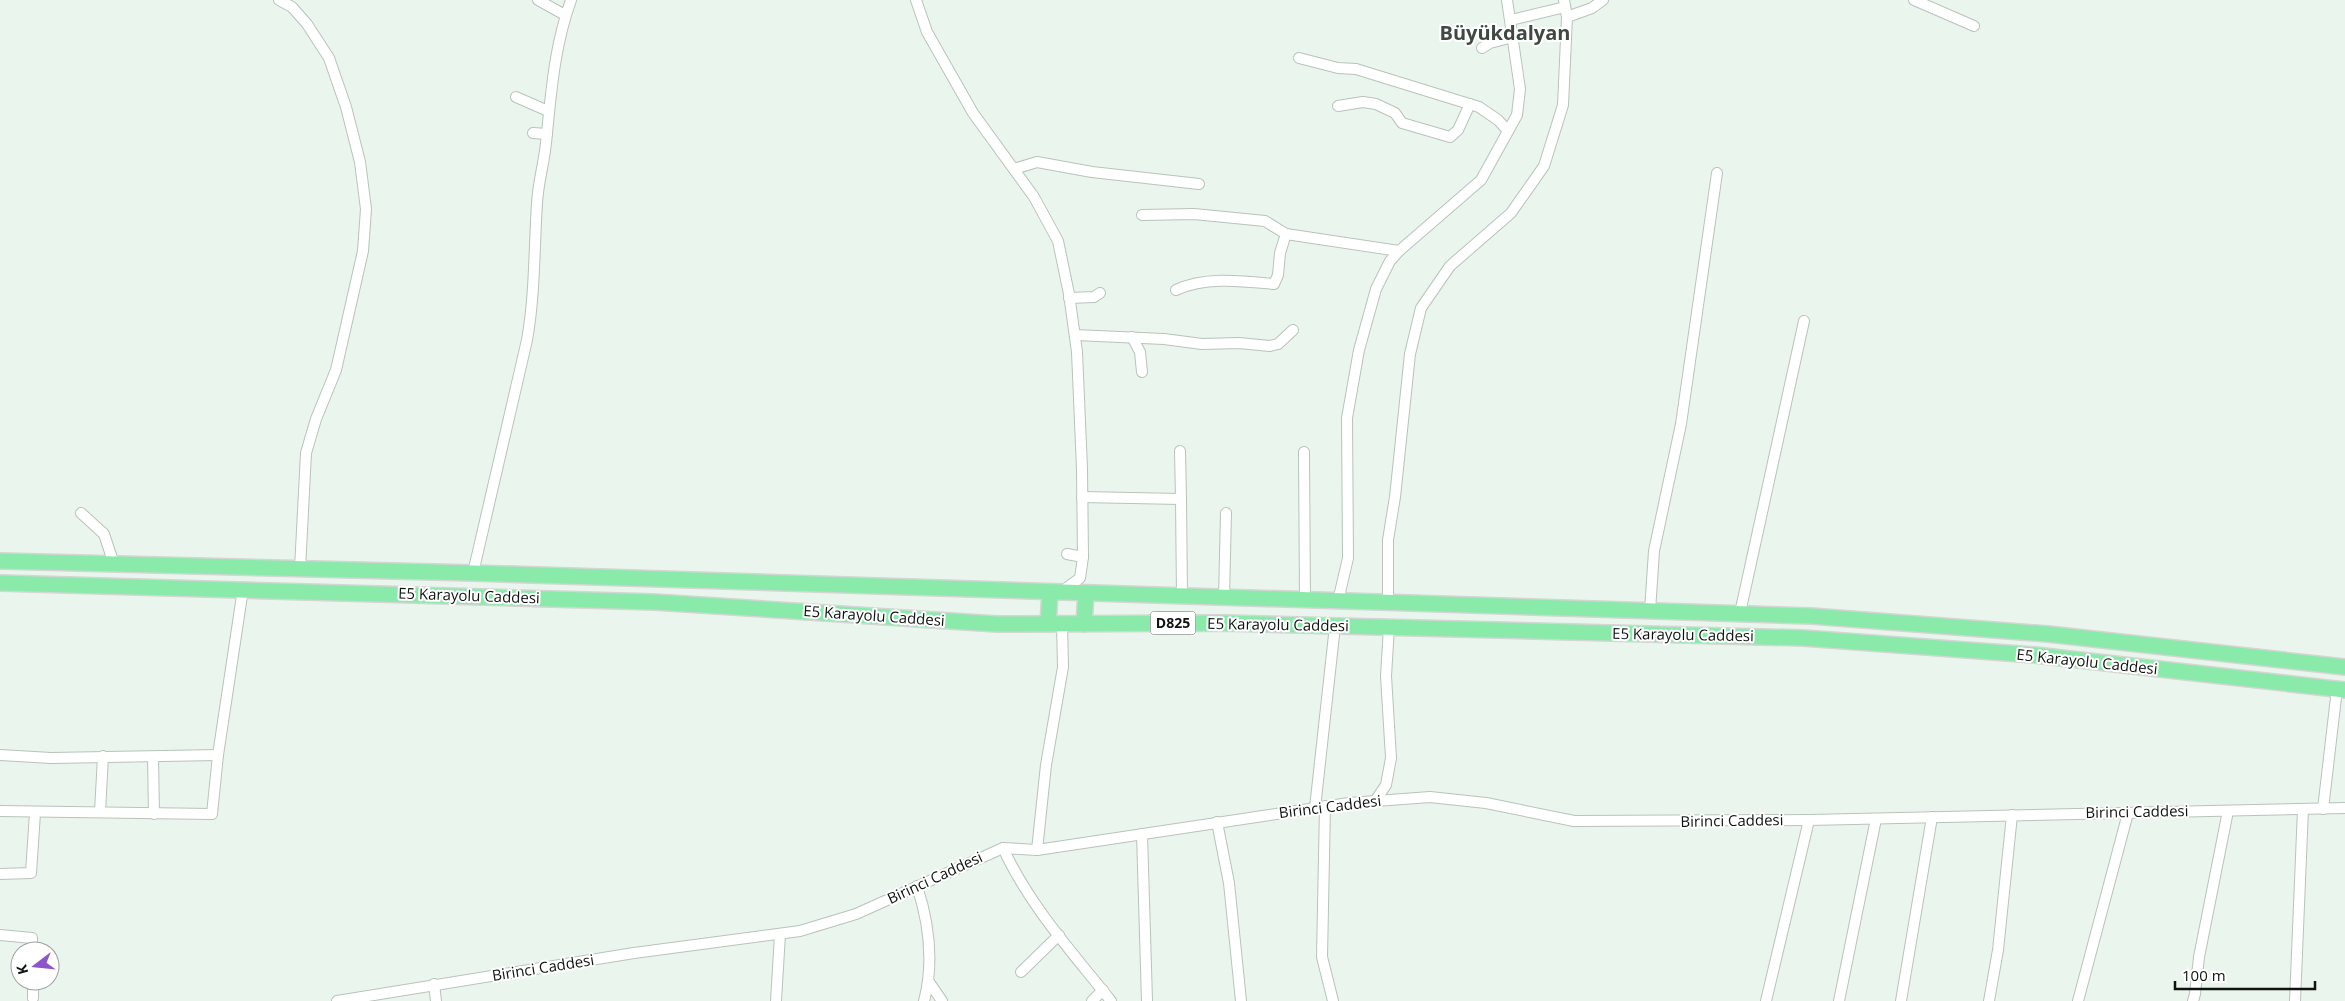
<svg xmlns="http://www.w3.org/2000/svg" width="2345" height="1001" font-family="'Open Sans',sans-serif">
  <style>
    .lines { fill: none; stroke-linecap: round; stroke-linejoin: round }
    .minor-casing { stroke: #b8c3bb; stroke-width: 12 }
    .highway-casing { stroke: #d4d5d4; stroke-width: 18 }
    .minor { stroke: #fff; stroke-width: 10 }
    .highway { stroke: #8aeaaa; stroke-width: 15 }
    .labels { text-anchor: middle; stroke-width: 4; stroke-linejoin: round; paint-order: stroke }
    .shield { fill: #fff; stroke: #575a58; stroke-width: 1 }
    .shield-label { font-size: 14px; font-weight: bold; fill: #0f1310 }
    .street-label { font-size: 15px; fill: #0f1310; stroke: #fff }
    .district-label { font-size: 20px; font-weight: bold; fill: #3f4841; stroke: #fff }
  </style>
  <rect width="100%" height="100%" fill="#eaf6ed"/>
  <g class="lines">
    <g class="minor-casing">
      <g id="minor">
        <path d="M 279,0 L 292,7 L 307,24 L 329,58 L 346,107 L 360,162 L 366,209 L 363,251 L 336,370 L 316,419 L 306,453 L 300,569"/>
        <path d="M 538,0 L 565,15"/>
        <path d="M 916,0 L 927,32 L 973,113 L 1034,197 L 1058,241 L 1069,294 L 1077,352 L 1082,469 L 1083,557 L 1080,578 L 1061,592"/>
        <path d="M 1914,0 L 1974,26"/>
        <path d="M 1567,17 L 1592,8 L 1603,0"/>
        <path d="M 1511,20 L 1565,7"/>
        <path d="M 1482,48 L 1490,43 L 1513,37"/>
        <path d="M 1299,58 L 1338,68 L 1356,69 L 1479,107 L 1498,120 L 1508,131"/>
        <path d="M 516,97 L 548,111"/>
        <path d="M 1338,106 L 1363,102 L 1376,104 L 1395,113 L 1402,123 L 1450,137 L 1458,130 L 1470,104"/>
        <path d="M 533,133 L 547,134"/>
        <path d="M 1014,169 L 1037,162 L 1092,172 L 1199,184"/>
        <path d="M 1142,215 L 1194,214 L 1265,221 L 1286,234 L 1399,251"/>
        <path d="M 1176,290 C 1205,276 1243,281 1274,284 L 1278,275 L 1280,253 L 1286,234"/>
        <path d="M 1069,298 L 1094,297 L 1100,293"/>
        <path d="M 1075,335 L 1164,339 L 1202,344 L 1239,343 L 1270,346 L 1278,344 L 1293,330"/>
        <path d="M 1132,337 L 1140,352 L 1142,372"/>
        <path d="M 1180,451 L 1181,499"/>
        <path d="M 1304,452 L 1305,601"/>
        <path d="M 1082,497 L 1181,499 L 1182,596"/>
        <path d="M 81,513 L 104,534 L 114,564"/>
        <path d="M 1067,554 L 1083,557"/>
        <path d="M 473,573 L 527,340 C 535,295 534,249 537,203 C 538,183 544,163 546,143 C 551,94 554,47 571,0"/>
        <path d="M 1224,597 L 1226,513"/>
        <path d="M 1338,601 L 1348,558 L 1347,418 L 1359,350 L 1376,289 L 1390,261 L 1399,251 L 1481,180 L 1517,115 L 1520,89 L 1507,0"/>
        <path d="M 1388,602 L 1388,540 L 1395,497 L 1410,354 L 1421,308 L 1450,266 L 1511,213 L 1544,166 L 1563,105 L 1567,17 L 1564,0"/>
        <path d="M 1650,611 L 1654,551 L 1681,424 L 1717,173"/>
        <path d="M 1740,613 L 1804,321"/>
        <path d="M 0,755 L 51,758 L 218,755"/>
        <path d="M 153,757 L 154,814"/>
        <path d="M 1375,801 L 1386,785 L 1391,758 L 1386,676 L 1389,627"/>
        <path d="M 1325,806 L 1322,957 L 1333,1001"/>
        <path d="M 1315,808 L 1335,626"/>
        <path d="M 2323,809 L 2337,689"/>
        <path d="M 0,811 L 212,814 L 218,755 L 243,589"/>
        <path d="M 100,812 L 103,756"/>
        <path d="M 1217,822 L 1229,883 L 1241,1001"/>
        <path d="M 1142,834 L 1147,1001"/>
        <path d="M 1003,848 C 1029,905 1072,952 1111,1001"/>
        <path d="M 1037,850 L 1046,765 L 1063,667 L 1062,624"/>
        <path d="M 0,874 L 31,873 L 35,813"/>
        <path d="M 917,886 C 929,923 934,963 924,1001"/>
        <path d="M 0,935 L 32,938 L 32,951"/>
        <path d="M 1021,972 L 1059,935"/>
        <path d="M 33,981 L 33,998"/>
        <path d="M 929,982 L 942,1001"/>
        <path d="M 434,984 L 436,1001"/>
        <path d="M 337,1001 L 634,953 L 800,931 L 856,914 L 1003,848 L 1037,850 L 1349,803 L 1430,797 L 1486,803 L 1574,821 L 1809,820 L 2345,808"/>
        <path d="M 776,1001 L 780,934"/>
        <path d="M 1092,1001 L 1103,990"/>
        <path d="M 1766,1001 L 1809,820"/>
        <path d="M 1839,1001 L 1876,819"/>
        <path d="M 1901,1001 L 1932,817"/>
        <path d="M 1989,1001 L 1998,950 L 2012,815"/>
        <path d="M 2078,1001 L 2128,813"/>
        <path d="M 2193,1001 L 2195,994 L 2199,957 L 2228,811"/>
        <path d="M 2295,1001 L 2303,809"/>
      </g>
    </g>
    <g class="highway-casing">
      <g id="highway">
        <path d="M 0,561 L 473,573 L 1811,616 L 2048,634 L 2345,667"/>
        <path d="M 0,583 L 654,602 L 997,624 L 1224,623 L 1803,638 L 2035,655 L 2345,690"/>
        <path d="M 1048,624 L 1050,592"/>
        <path d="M 1084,624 L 1086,593"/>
      </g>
    </g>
    <use href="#minor" class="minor"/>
    <use href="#highway" class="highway"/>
  </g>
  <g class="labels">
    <rect class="shield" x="1150.5" y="611.5" width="45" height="23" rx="4"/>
    <g class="shield-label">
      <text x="1173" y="628">D825</text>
    </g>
    <g class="street-label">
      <text transform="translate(469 596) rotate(2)" y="5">E5 Karayolu Caddesi</text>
      <text transform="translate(874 616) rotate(4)" y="5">E5 Karayolu Caddesi</text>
      <text transform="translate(1278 625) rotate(1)" y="5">E5 Karayolu Caddesi</text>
      <text transform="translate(1683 635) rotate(1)" y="5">E5 Karayolu Caddesi</text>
      <text transform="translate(2087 662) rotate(6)" y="5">E5 Karayolu Caddesi</text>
      <text transform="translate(1330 807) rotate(-7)" y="5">Birinci Caddesi</text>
      <text transform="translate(2137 812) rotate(-1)" y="5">Birinci Caddesi</text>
      <text transform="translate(1732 821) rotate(-1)" y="5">Birinci Caddesi</text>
      <text transform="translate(935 878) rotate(-25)" y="5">Birinci Caddesi</text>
      <text transform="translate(543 968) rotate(-9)" y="5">Birinci Caddesi</text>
    </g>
    <g class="district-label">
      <text x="1505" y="40">Büyükdalyan</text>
    </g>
  </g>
  <g transform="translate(35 966) rotate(254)"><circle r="24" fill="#ffffff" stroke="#9fa19f"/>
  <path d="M0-4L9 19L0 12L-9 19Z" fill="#8e54cb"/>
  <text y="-8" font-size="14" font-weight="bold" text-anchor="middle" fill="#0f1310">K</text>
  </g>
  <path d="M2175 981v8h140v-8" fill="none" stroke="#0f1310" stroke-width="2.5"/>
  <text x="2182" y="981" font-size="15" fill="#0f1310" stroke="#ffffff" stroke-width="4" paint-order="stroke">100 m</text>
</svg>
